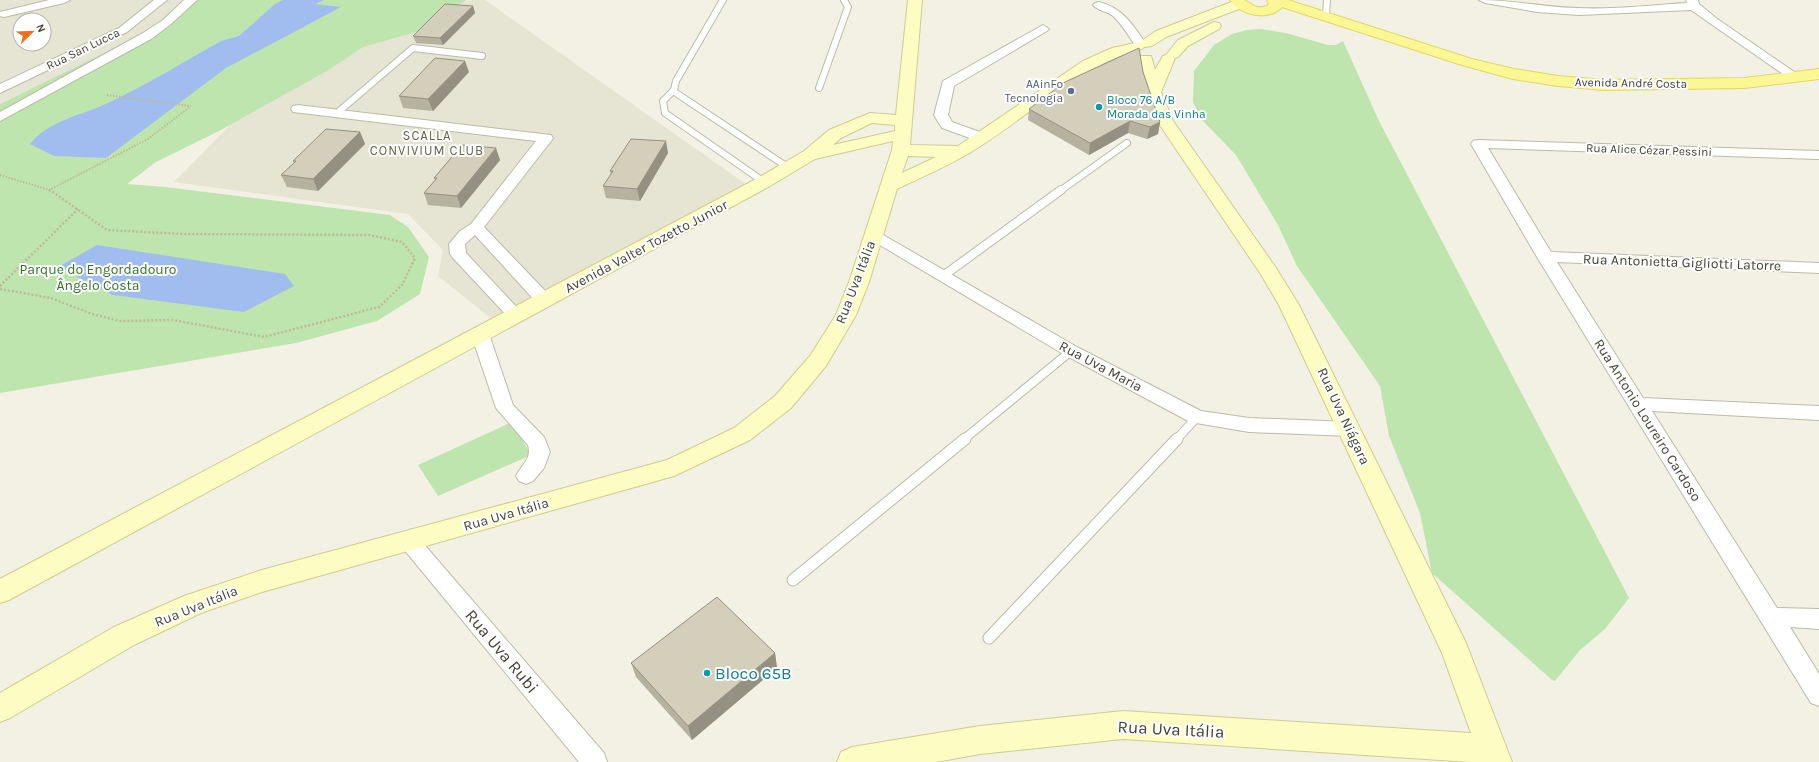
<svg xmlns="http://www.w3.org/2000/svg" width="1819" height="762" font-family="Karla,sans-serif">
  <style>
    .residential { fill: #e6e4d2; fill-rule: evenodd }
    .green { fill: #bfe5ae }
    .water { fill: #a1bcee }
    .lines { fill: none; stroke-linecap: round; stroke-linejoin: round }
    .lane-far2-casing { stroke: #bdbba7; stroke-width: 8 }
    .lane-far1-casing { stroke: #bdbba7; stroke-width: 10 }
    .lane-casing { stroke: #bdbba7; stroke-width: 13 }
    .street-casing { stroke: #bdbba7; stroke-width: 2 }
    .secondary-casing { stroke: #cecc92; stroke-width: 2 }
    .primary-casing { stroke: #e0d864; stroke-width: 2 }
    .path-far1 { stroke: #beba99; stroke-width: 2; stroke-dasharray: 1.5 1.5; stroke-linecap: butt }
    .path { stroke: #beba99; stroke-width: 2.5; stroke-dasharray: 2 2; stroke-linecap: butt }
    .lane-far2 { stroke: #fff; stroke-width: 6 }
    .lane-far1 { stroke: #fff; stroke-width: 8 }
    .lane { stroke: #fff; stroke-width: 11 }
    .street { fill: #fff; fill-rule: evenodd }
    .secondary { fill: #fdfdc3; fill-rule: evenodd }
    .primary { fill: #fbf794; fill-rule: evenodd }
    .wall { fill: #b5b2a0 }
    .shaded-wall { fill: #949182 }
    .building { fill: #d3cfba; stroke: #949182 }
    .service-dot { fill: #5c6f8a; stroke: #fff; stroke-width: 1.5 }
    .culture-dot { fill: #0f9aa8; stroke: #fff; stroke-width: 1.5 }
    .labels { text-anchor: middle; stroke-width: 4; stroke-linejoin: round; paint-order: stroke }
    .far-street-label { font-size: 12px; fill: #444134; stroke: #fff }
    .far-service-label { font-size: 12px; fill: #4e5e75; stroke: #fff; text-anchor: end }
    .far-culture-label { font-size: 12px; fill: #0d838f; stroke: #fff; text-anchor: start }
    .far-neighbourhood-label { font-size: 13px; letter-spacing: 1px; fill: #66624c; stroke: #fff }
    .street-label { font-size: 14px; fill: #444134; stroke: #fff }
    .park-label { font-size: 14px; fill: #34732a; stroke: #fff }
    .near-street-label { font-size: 17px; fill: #444134; stroke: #fff }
    .near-culture-label { font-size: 17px; fill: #0d838f; stroke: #fff; text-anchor: start }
  </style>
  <rect width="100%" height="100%" fill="#f2f1e4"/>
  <g class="residential">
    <path d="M 0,0 L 189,0 L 161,25 L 0,104 ZM 20,20 L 44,20 L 44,44 L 20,44 Z"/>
    <path d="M 473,0 L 485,0 L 747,185 L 492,319 L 438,276 L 443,250 L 408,214 L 174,182 L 252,103 L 375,21 Z"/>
  </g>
  <g class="green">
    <path d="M 189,0 L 467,0 L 451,8 L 419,31 L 363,47 L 327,71 L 219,131 L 156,162 L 127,184 L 165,187 L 390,215 L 408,227 L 429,257 L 420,294 L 377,321 L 296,343 L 0,393 L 0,104 L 161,25 Z"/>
    <path d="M 1261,29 L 1286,33 L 1328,45 L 1336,45 L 1343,41 L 1379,121 L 1629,598 L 1605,629 L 1580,650 L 1555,681 L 1552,680 L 1432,573 L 1420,513 L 1389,436 L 1380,386 L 1297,266 L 1278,225 L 1236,155 L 1202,120 L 1193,102 L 1194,71 L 1214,45 L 1232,34 L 1247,30 Z"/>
    <path d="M 512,422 L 531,455 L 438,496 L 418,465 Z"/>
  </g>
  <g class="water">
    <path d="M 283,0 L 324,0 L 315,4 L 341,7 L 226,68 L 106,158 L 54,156 L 30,144 C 49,120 81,116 108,103 C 146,85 184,62 221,41 L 239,36 L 275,4 Z"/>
    <path d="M 97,245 L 285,274 L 294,286 L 244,312 L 113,295 L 76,276 L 60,266 Z"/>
  </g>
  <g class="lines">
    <g class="lane-far2-casing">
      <g id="lane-far2">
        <path d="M 723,0 L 676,81 L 674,90 L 663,101 L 665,113 L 764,182"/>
        <path d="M 1326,15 L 1327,0"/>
        <path d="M 819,88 L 848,7 L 844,0"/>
        <path d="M 673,91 L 789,168"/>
        <path d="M 337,113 L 413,48 L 482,56"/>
        <path d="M 1060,191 L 1127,143"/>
      </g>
    </g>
    <g class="lane-far1-casing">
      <g id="lane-far1">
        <path d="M 943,276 L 1061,190"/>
        <path d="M 963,440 L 1071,351"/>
        <path d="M 1176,440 L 1197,417"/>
      </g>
    </g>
    <g class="lane-casing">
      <g id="lane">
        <path d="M 793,580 L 965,439"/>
        <path d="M 989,638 L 1177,439"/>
      </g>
    </g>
    <g class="street-casing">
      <g id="street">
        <path d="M 49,0 L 70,0 L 64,3 L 4,17 L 0,16 L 0,12 Z"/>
        <path d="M 154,0 L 167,0 L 127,32 L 0,93 L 0,84 L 119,28 Z"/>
        <path d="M 184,0 L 197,0 L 171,24 L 151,39 L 0,121 L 0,112 L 143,33 L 163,20 Z"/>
        <path d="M 1479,0 C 1512,0 1544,7 1577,8 C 1611,10 1652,5 1687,3 L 1686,0 L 1698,0 L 1699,4 L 1716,18 L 1803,78 L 1801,81 L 1793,81 L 1691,10 L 1579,15 L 1537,12 L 1485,3 Z"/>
        <path d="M 1099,2 C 1123,8 1133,25 1146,44 L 1144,47 L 1136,47 C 1129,36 1122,24 1113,16 C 1107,11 1098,11 1093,5 L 1095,3 Z"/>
        <path d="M 1043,25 L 1049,29 L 1047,31 L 954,86 L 948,115 L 952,122 L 988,135 L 990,138 L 988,141 L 978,141 L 942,128 L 934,115 L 943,81 Z"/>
        <path d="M 298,105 L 551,135 L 553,138 L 551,141 L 484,227 L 550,296 L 552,300 L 550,304 L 544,305 L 538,304 L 475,235 L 465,244 L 466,253 L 524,315 L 522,319 L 516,321 L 510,319 L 452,257 L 450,254 L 449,244 L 460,231 L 471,224 L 536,141 L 293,112 L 291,109 L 293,106 Z"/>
        <path d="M 1478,140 L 1819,151 L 1819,159 L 1488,148 L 1551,252 L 1819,263 L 1819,273 L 1557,262 L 1643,398 L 1819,406 L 1819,420 L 1652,411 L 1777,608 L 1819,609 L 1819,629 L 1790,627 L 1819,674 L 1819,706 L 1811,703 L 1537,257 L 1471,144 L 1473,141 Z"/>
        <path d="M 873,230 L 878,232 L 1077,347 L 1201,411 L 1249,418 L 1350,422 L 1357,424 L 1359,429 L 1357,434 L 1350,436 L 1249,432 L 1190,422 L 1065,355 L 868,238 L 865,235 L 868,232 Z"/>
        <path d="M 480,328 L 486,330 L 489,334 L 513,405 L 544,437 L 550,452 L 544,468 L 533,481 L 526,484 L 519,481 L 516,476 C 522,464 532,459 528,445 L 496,408 L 471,334 L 474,330 Z"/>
        <path d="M 409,532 L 416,535 L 604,753 L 607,762 L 579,762 L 402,547 L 399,541 L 402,535 Z"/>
      </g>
    </g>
    <g class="secondary-casing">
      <g id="secondary">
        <path d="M 908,0 L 922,0 L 910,145 L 958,146 L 1083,61 L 1112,48 L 1140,42 L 1156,31 L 1234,1 L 1244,1 L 1246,4 L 1244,7 L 1166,37 L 1152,46 L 1144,47 L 1142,49 C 1076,66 1028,118 971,152 C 948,166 922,177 897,189 L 869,282 L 856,315 L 826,366 L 791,408 L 750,440 L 674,476 L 262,592 L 201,613 L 134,645 L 10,718 L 0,722 L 0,693 L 114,627 L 184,596 L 262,570 L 667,460 L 734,428 L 775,396 L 810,356 L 836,315 L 849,282 L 892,150 L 893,141 L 815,159 L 770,186 L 9,600 L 0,603 L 0,579 L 758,178 L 804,151 L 829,130 L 870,113 L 896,115 ZM 872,123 L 895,125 L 895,131 L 833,145 L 841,138 ZM 908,156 L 936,157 L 902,173 Z"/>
        <path d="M 1214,22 L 1219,23 L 1221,26 L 1219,29 L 1188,46 L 1178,57 L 1175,58 L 1161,92 L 1173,121 L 1276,268 L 1299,305 L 1466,643 L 1512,762 L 1471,762 L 1123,739 L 980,754 L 936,762 L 837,762 L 841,752 L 852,747 L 980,726 L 1123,711 L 1471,733 L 1442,653 L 1279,305 L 1260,273 L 1157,121 C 1148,101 1141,81 1138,59 L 1141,56 L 1151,56 L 1155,70 L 1163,56 L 1166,55 L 1178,40 Z"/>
      </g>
    </g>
    <g class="primary-casing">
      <path id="primary" d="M 1230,0 C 1234,0 1240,0 1244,0 C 1253,4 1255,11 1269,5 L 1267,0 L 1288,0 L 1472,59 L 1514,69 L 1558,76 L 1604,80 L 1744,78 L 1819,69 L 1819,79 L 1744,88 L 1604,90 L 1558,86 L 1513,79 L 1462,65 L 1282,7 C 1268,22 1240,15 1230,0 Z"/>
    </g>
    <g class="path-far1">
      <path d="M 107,95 L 191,106"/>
      <path d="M 0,175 L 49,190 L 148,139 L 191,106"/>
      <path d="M 49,190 L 51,191"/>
    </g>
    <g class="path">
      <path d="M 0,286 L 78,209"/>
      <path d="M 0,289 L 51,298 L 92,314 L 120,321 L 173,320 L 264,337 L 379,307 L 402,285 L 415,258 L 402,242 L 369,235 L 183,234 L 107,230 L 50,190"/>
    </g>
    <use href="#lane-far2" class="lane-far2"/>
    <use href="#lane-far1" class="lane-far1"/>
    <use href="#lane" class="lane"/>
    <use href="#street" class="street"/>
    <use href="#secondary" class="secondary"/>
    <use href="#primary" class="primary"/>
  </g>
  <g class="wall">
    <path d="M 473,6 L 475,13 L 443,45 L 416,43 L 413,36 Z"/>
    <path d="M 469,72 L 433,111 L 403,108 L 399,96 Z"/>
    <path d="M 1143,72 L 1160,122 L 1158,134 L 1147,139 L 1128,133 L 1089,155 L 1028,120 L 1029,109 Z"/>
    <path d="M 360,132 L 365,144 L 318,191 L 287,187 L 281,175 L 294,163 L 293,161 Z"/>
    <path d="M 668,153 L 640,201 L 606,198 L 603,186 L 611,174 L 610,171 Z"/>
    <path d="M 500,160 L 461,208 L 428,205 L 424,193 L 435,180 L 434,178 Z"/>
    <path d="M 775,653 L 777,668 L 692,740 L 636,677 L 631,663 Z"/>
  </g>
  <g class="shaded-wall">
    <path d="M 473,6 L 475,13 L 443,45 L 440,38 Z"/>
    <path d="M 465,61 L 469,72 L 433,111 L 428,99 Z"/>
    <path d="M 1130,121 L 1128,133 L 1089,155 L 1090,143 Z"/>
    <path d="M 1160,122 L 1158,134 L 1147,139 L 1150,127 Z"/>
    <path d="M 360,132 L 365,144 L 318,191 L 313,179 Z"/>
    <path d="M 666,141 L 668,153 L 640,201 L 637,189 Z"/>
    <path d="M 496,148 L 500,160 L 461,208 L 457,196 Z"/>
    <path d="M 775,653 L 777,668 L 692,740 L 688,726 Z"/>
  </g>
  <g class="building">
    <path d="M 445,4 L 473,6 L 440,38 L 413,36 Z"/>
    <path d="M 1139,48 L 1143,72 L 1160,122 L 1150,127 L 1130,121 L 1090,143 L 1029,109 L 1065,82 Z"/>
    <path d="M 435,58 L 465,61 L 428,99 L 399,96 Z"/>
    <path d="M 326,129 L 360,132 L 313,179 L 281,175 L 296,161 L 293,161 Z"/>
    <path d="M 631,139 L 666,141 L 637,189 L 603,186 L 613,171 L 610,171 Z"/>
    <path d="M 462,145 L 496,148 L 457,196 L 424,193 L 437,178 L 434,178 Z"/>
    <path d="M 717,597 L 775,653 L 688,726 L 631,663 Z"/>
  </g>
  <circle class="service-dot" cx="1071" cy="91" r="4"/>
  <g class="culture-dot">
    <circle cx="1099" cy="107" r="4"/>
    <circle cx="707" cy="673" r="4"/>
  </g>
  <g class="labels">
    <g class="far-street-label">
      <text transform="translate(83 49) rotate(-26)" y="4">Rua San Lucca</text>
      <text transform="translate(1631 83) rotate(1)" y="4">Avenida André Costa</text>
      <text transform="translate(1649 150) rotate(2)" y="4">Rua Alice Cézar Pessini</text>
    </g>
    <g class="far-service-label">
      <text x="1063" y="88">AAinFo<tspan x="1063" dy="14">Tecnologia</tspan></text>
    </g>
    <g class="far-culture-label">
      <text x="1107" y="104">Bloco 76 A/B<tspan x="1107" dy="14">Morada das Vinha</tspan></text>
    </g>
    <g class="far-neighbourhood-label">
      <text x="427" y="140">SCALLA<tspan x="427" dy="15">CONVIVIUM CLUB</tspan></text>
    </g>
    <g class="street-label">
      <text transform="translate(646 246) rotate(-28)" y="5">Avenida Valter Tozetto Junior</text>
      <text transform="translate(1682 262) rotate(2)" y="5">Rua Antonietta Gigliotti Latorre</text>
      <text transform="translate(855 282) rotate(-69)" y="5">Rua Uva Itália</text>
      <text transform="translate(1101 366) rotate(28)" y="5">Rua Uva Maria</text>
      <text transform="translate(1344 416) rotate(65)" y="5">Rua Uva Niágara</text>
      <text transform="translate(1648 420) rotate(58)" y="5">Rua Antonio Loureiro Cardoso</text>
      <text transform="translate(506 514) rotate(-16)" y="5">Rua Uva Itália</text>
      <text transform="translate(196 606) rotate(-22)" y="5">Rua Uva Itália</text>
    </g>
    <g class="park-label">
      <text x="98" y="274">Parque do Engordadouro<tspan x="98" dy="16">Ângelo Costa</tspan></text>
    </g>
    <g class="near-street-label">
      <text transform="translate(502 651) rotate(50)" y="6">Rua Uva Rubi</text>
      <text transform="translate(1171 729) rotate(3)" y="6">Rua Uva Itália</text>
    </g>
    <g class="near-culture-label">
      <text x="715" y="679">Bloco 65B</text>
    </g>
  </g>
  <g transform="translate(32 32) rotate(67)"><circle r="19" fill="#ffffff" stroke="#b4b3ae"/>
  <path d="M0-3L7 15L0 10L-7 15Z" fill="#f46e19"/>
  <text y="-6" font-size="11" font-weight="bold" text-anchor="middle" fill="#444134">N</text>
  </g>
</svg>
